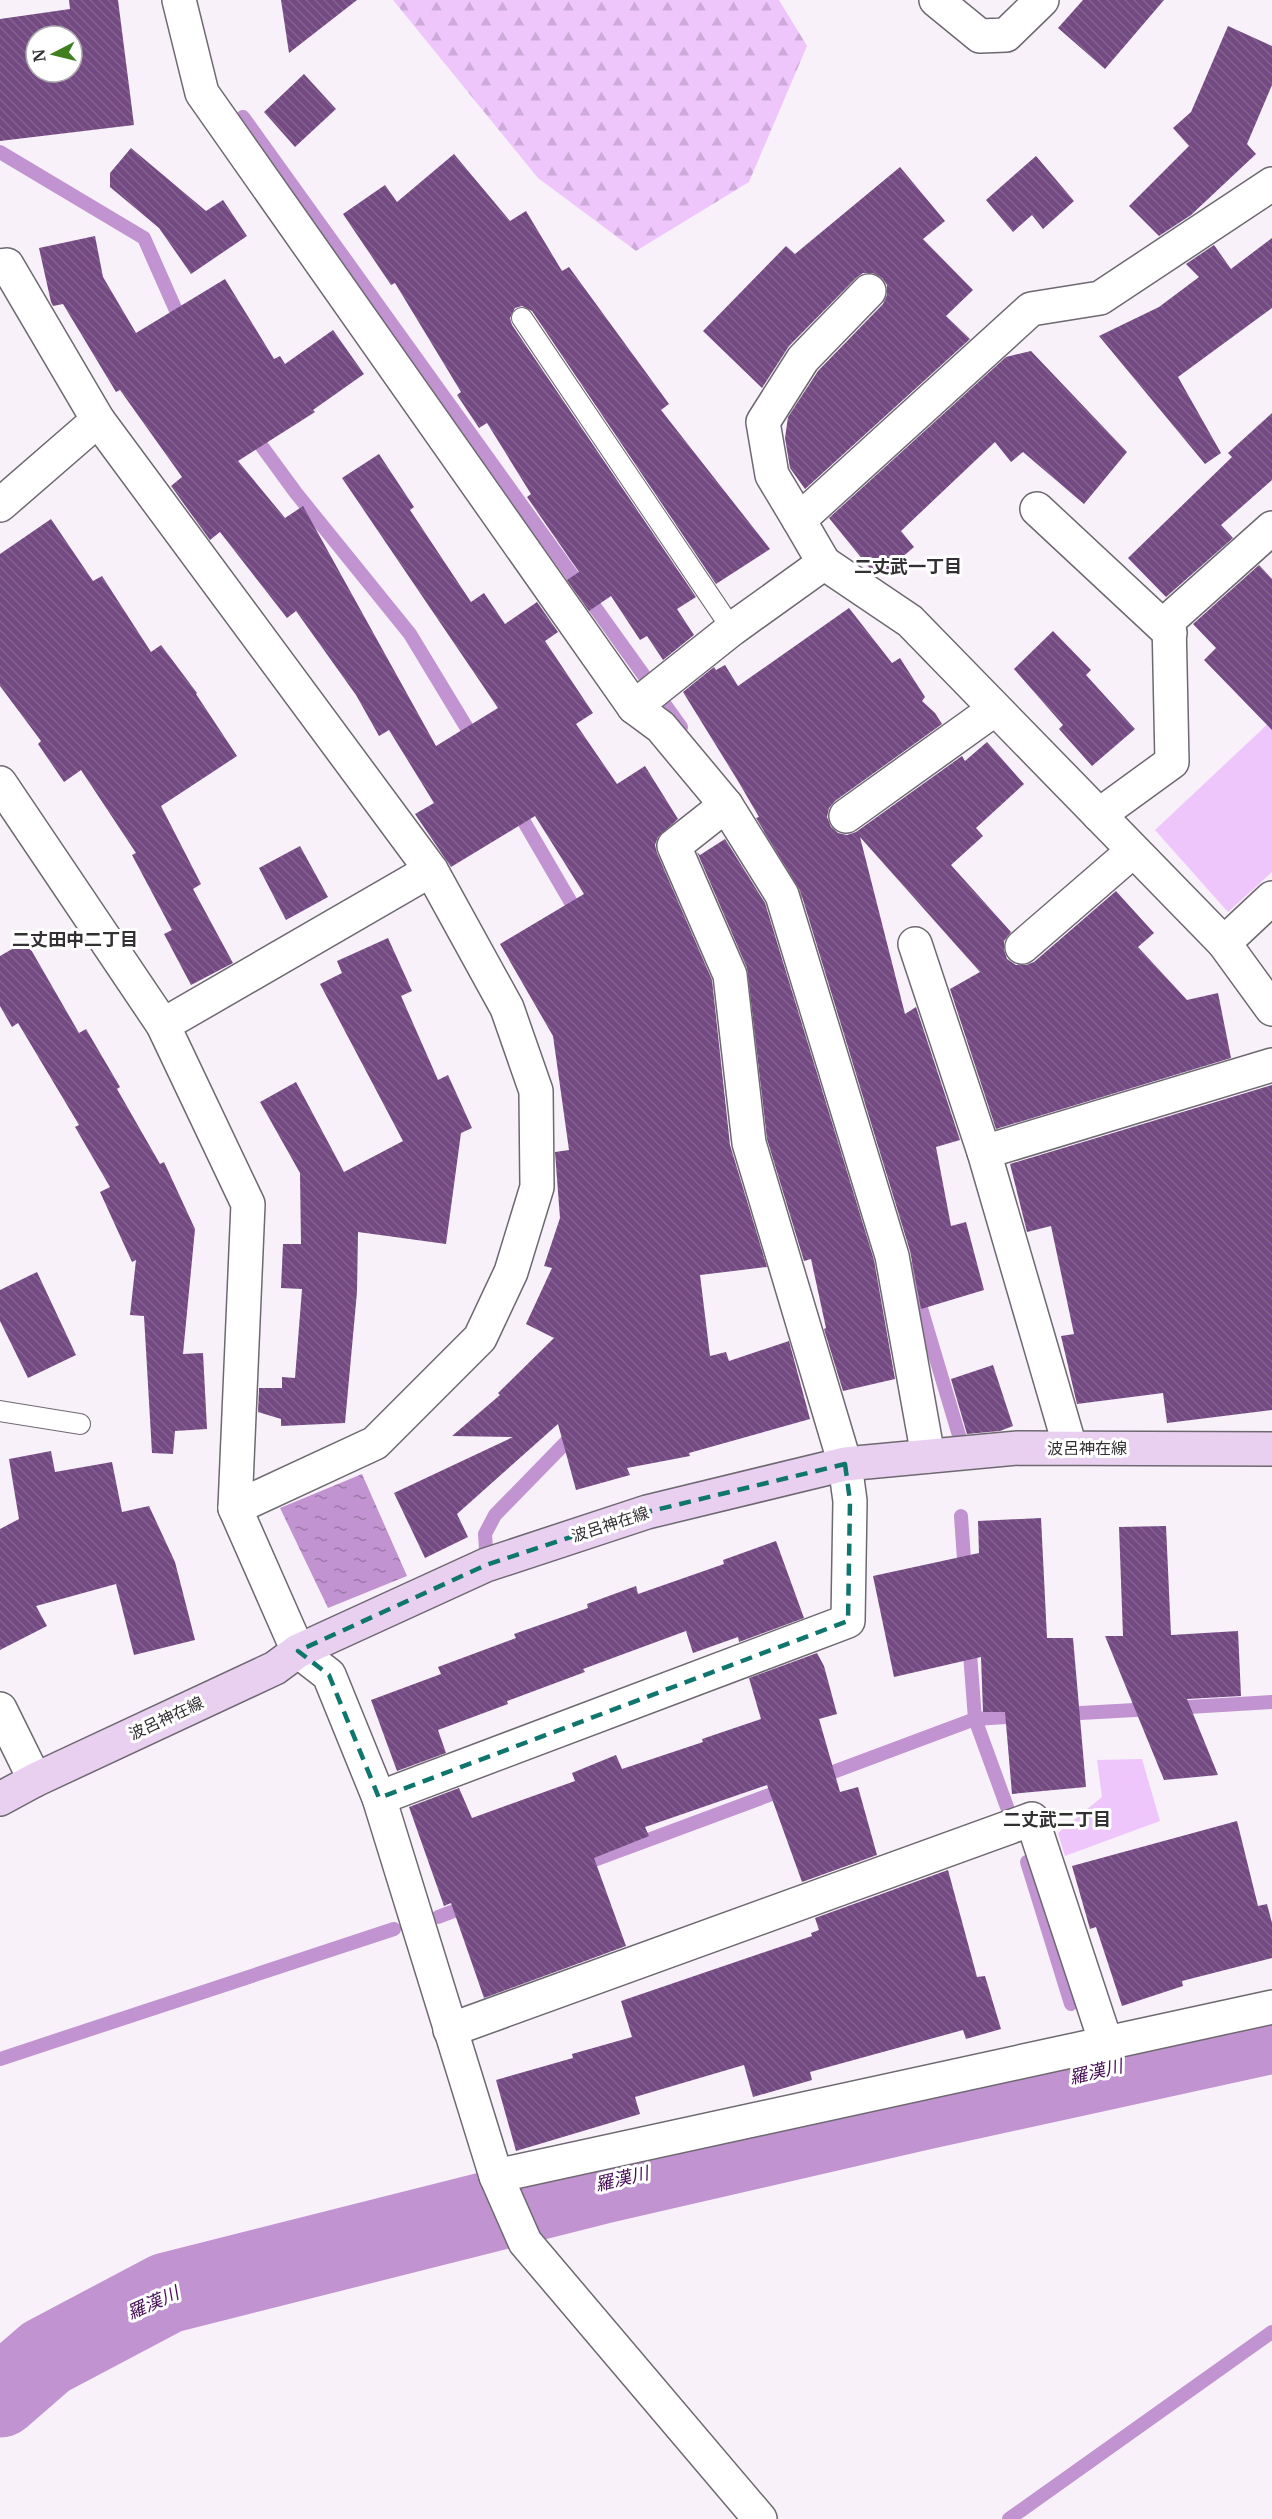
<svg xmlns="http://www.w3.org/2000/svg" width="1272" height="2519" font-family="Merriweather,'Noto Sans JP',serif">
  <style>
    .forest { fill: url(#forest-firs) }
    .park { fill: #eec6fc }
    .water { fill: url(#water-ripples) }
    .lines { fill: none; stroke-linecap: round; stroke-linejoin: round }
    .stream { stroke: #c193d0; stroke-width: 14 }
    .river { stroke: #c193d0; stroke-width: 81 }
    .building { fill: url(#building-back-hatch); fill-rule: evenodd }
    .service-casing { stroke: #6e6871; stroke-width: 22 }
    .minor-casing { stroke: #6e6871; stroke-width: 36 }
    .secondary-casing { stroke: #6e6871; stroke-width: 36 }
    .service { stroke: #fff; stroke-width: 20 }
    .minor { stroke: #fff; stroke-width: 33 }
    .secondary { stroke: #e9d0f1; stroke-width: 33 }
    .marked { fill: none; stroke: #0f766e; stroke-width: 4.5; stroke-dasharray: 12 8; stroke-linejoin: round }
    .labels { text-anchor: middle; stroke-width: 6; stroke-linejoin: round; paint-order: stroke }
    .street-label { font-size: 16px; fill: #333034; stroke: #fff }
    .neighbourhood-label { font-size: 18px; font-weight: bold; fill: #333034; stroke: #fff }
    .water-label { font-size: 18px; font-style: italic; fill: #480f58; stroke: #fff }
  </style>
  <defs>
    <pattern id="forest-firs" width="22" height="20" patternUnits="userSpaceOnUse" patternTransform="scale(1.5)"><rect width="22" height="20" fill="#eec6fc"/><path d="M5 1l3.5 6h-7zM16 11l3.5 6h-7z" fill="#cdaad9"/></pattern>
    <pattern id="water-ripples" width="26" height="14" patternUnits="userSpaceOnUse" patternTransform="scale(1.5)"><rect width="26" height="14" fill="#c193d0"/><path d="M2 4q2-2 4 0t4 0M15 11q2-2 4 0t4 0" fill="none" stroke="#9d78aa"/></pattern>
    <pattern id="building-back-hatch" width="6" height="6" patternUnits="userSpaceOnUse" patternTransform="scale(1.5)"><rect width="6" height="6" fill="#744a82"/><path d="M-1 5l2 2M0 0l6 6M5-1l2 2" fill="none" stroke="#84628f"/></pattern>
  </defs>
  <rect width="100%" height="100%" fill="#f8f1fa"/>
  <path class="forest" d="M 393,0 L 779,0 L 807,46 L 749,182 L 636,251 L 538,178 Z"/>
  <g class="park">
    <path d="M 1272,720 L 1272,872 L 1228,912 L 1155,830 Z"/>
    <path d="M 1142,1759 L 1160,1821 L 1065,1856 L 1058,1833 L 1102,1797 L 1097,1760 Z"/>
  </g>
  <path class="water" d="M 362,1474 L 407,1576 L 328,1608 L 280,1508 Z"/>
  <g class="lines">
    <g class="stream">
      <path d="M 243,117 L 681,727"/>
      <path d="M 0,152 L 144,238 L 182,324"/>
      <path d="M 252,433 L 296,493 L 410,634 L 476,743"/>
      <path d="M 516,808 L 580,918"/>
      <path d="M 764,838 L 788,870 L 796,894"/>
      <path d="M 909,1268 L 961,1442"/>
      <path d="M 961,1516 L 965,1574"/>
      <path d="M 486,1549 L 485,1534 L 495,1515 L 575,1433"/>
      <path d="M 969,1641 L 975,1719 L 1007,1807"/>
      <path d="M 1172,1708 L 1272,1702"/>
      <path d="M 1062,1714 L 1153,1709"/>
      <path d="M 817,1778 L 975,1719 L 1021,1716"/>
      <path d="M 1027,1862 L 1071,2004"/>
      <path d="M 578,1866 L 788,1788"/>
      <path d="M 438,1917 L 470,1905"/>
      <path d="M 0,2059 L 394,1929"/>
      <path d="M 1009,2519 L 1272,2332"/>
    </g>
    <path class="river" d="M 0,2397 L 46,2357 L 167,2293 L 603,2183 L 920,2110 L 1272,2033"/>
  </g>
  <g class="building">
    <path d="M 69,0 L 118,0 L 134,125 L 0,141 L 0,19 L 70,9 ZM 36,36 L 72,36 L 72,72 L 36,72 Z"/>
    <path d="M 281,0 L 357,0 L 289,53 Z"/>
    <path d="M 1083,0 L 1164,0 L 1105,69 L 1058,28 Z"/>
    <path d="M 1228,26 L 1272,46 L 1272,85 L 1247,144 L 1256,154 L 1191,215 L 1159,236 L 1129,206 L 1189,146 L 1173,128 L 1191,112 Z"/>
    <path d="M 304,74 L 336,109 L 295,147 L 264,112 Z"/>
    <path d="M 131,148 L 206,211 L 223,200 L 247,236 L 191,274 L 159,228 L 110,187 L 110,173 Z"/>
    <path d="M 454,154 L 510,221 L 526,211 L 562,271 L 569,267 L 669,404 L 661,410 L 770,549 L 716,584 L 532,311 L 522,306 L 515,308 L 510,318 L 512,325 L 696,597 L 677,609 L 694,635 L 663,660 L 647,636 L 640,640 L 611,596 L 589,611 L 567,580 L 579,572 L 527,497 L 531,494 L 487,423 L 479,428 L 457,395 L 461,392 L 395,283 L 391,285 L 343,214 L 385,185 L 397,202 Z"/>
    <path d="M 1036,156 L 1074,201 L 1043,229 L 1032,215 L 1013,232 L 986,200 Z"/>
    <path d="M 900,167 L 945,221 L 923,239 L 973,290 L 946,316 L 970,339 L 805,489 L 790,468 L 785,438 L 788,417 L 818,371 L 883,304 L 887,295 L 887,285 L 882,278 L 873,273 L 863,273 L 856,278 L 789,346 L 762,388 L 703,331 L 786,246 L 795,254 Z"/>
    <path d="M 95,236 L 103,277 L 136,333 L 225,279 L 274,359 L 280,356 L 285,364 L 333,330 L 364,374 L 313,410 L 315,412 L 238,461 L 285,518 L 303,506 L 436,746 L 498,708 L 342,478 L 379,454 L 414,507 L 410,510 L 471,602 L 484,593 L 505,624 L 537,602 L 558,632 L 545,641 L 593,713 L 576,724 L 617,784 L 645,766 L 678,819 L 658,837 L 655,845 L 657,853 L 712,980 L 730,1145 L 767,1267 L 700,1275 L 710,1356 L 726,1352 L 729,1361 L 789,1341 L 810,1419 L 689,1453 L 690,1456 L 627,1468 L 630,1475 L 576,1490 L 558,1424 L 457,1514 L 468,1537 L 425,1558 L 394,1493 L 513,1437 L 452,1436 L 500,1395 L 498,1393 L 554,1338 L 526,1324 L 552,1268 L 544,1266 L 560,1218 L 555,1152 L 569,1150 L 553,1036 L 500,944 L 584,894 L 535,816 L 451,867 L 415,814 L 434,803 L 389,730 L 379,736 L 356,695 L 296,611 L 287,618 L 220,532 L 210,540 L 171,486 L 182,477 L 120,390 L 116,392 L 63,304 L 53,306 L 51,302 L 39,248 Z"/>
    <path d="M 1272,238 L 1272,308 L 1178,377 L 1221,453 L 1205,464 L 1099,336 L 1159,307 L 1199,277 L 1186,264 L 1214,245 L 1231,269 Z"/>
    <path d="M 1031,351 L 1127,452 L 1084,504 L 1023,452 L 1011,462 L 995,442 L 901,531 L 914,547 L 886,571 L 872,571 L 829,518 L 1006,357 Z"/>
    <path d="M 1272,413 L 1272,480 L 1221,525 L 1233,538 L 1166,597 L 1128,558 L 1232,457 L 1228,453 Z"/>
    <path d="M 51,519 L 93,581 L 102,576 L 151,652 L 161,645 L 197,693 L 196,694 L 237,756 L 161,806 L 201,884 L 193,889 L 233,963 L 191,985 L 164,934 L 172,930 L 132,855 L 136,853 L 81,770 L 64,782 L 38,744 L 41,741 L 0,686 L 0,554 Z"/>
    <path d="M 1259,565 L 1272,579 L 1272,730 L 1204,660 L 1216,648 L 1193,624 Z"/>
    <path d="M 849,608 L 892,663 L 900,658 L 925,697 L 922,701 L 935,713 L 942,724 L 835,801 L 829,808 L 827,817 L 831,827 L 838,833 L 847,835 L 856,832 L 962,756 L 965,761 L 987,742 L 1024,784 L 976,828 L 983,836 L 951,865 L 1011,932 L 1004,941 L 1004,950 L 1007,959 L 1016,965 L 1026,965 L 1034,962 L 1116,891 L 1154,933 L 1138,947 L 1187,1000 L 1218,993 L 1231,1058 L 996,1129 L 950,989 L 980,972 L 860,837 L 905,1014 L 916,1007 L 960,1140 L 936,1147 L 951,1226 L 966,1222 L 984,1290 L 921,1309 L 910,1251 L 800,890 L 756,818 L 759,817 L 738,781 L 683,692 L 714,667 L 716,670 L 725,665 L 738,686 Z"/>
    <path d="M 1053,631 L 1091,670 L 1086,675 L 1135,729 L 1092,766 L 1059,729 L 1063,725 L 1014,669 Z"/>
    <path d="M 725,839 L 765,903 L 874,1260 L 895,1379 L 843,1391 L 824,1329 L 826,1328 L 811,1259 L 804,1261 L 767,1139 L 747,968 L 697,852 L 700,855 Z"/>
    <path d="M 300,846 L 328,897 L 286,920 L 259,868 Z"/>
    <path d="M 388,938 L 412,991 L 401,996 L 438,1080 L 448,1075 L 472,1128 L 461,1133 L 446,1244 L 358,1232 L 357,1292 L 345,1423 L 281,1426 L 281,1419 L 258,1412 L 259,1388 L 282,1388 L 282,1377 L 295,1378 L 302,1289 L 281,1288 L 283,1244 L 301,1244 L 300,1173 L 260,1102 L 296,1082 L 344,1172 L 403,1141 L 320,984 L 342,973 L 337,961 Z"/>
    <path d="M 26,941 L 79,1033 L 86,1029 L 120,1087 L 117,1089 L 160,1164 L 164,1162 L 195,1229 L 183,1354 L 203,1353 L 207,1429 L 175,1431 L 173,1454 L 152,1453 L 144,1316 L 130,1315 L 136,1260 L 132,1262 L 100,1192 L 110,1187 L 75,1127 L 79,1125 L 18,1023 L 12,1027 L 0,1006 L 0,956 Z"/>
    <path d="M 1272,1085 L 1272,1410 L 1167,1423 L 1163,1393 L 1077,1404 L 1061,1336 L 1074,1334 L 1051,1226 L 1027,1232 L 1010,1164 Z"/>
    <path d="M 37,1272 L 76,1355 L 28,1378 L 0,1321 L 0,1290 Z"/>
    <path d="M 993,1365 L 1013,1426 L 1000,1431 L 967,1434 L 951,1379 Z"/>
    <path d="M 51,1451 L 55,1472 L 112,1462 L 122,1512 L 149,1506 L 175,1562 L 195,1640 L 134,1655 L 116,1584 L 36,1606 L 47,1626 L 0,1650 L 0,1529 L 19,1519 L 9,1459 Z"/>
    <path d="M 1041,1518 L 1047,1638 L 1073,1638 L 1086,1787 L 1012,1794 L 1005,1712 L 983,1712 L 981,1657 L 894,1677 L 873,1576 L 979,1553 L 978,1521 Z"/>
    <path d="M 1166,1526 L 1171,1635 L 1238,1631 L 1241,1696 L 1187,1699 L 1218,1775 L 1164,1780 L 1105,1636 L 1123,1636 L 1119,1527 Z"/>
    <path d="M 776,1541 L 804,1618 L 739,1642 L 738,1637 L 693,1653 L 686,1631 L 583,1669 L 585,1672 L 507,1701 L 508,1704 L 438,1730 L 446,1753 L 397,1771 L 371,1700 L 441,1674 L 438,1667 L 516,1638 L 514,1634 L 588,1608 L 587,1604 L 636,1586 L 638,1594 L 724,1564 L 723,1560 Z"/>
    <path d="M 817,1653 L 824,1666 L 837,1714 L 819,1719 L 840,1792 L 858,1787 L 877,1855 L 802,1882 L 767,1785 L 645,1827 L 649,1836 L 594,1858 L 626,1946 L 484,1998 L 451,1903 L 444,1906 L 409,1807 L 459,1788 L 472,1818 L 575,1781 L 572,1773 L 616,1755 L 622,1769 L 703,1742 L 702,1739 L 761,1719 L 749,1678 Z"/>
    <path d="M 1237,1821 L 1258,1906 L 1267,1904 L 1272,1923 L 1272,1958 L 1182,1981 L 1183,1986 L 1122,2006 L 1096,1927 L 1090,1929 L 1072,1866 Z"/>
    <path d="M 948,1870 L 977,1977 L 985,1976 L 1001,2029 L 966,2039 L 963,2030 L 810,2072 L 812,2080 L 753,2097 L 744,2065 L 635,2097 L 640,2114 L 516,2151 L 496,2080 L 573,2058 L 572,2054 L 632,2037 L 621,2001 L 812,1936 L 811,1933 L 819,1930 L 815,1918 Z"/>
  </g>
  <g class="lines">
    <g class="service-casing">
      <g id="service">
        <path d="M 522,318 L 732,629"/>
        <path d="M 0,1411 L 80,1424"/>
      </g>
    </g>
    <g class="minor-casing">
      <g id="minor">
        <path d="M 179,0 L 202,93 L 634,707"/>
        <path d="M 936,0 L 980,36 L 1006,35 L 1042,0"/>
        <path d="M 0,266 L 7,265 L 98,420 L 431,870 L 507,1008 L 536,1091 L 537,1187 L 511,1272 L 480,1338 L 375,1443 L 235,1508"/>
        <path d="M 0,505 L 98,420"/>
        <path d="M 1037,509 L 1170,633"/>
        <path d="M 799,520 L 772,475 L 763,422 L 803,359 L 869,291"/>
        <path d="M 824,563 L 799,520 L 1031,309 L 1100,298 L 1272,184"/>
        <path d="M 0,783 L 163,1025 L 248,1204 L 235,1508 L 298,1651 L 329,1675 L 379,1798 L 496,2176 L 1272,2007"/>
        <path d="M 1099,815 L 1172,762 L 1169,620 L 1272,528"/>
        <path d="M 846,816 L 995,709"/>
        <path d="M 1224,943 L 1272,898"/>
        <path d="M 915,944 L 984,1152"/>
        <path d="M 1022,947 L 1133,851"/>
        <path d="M 163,1025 L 431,870"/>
        <path d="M 1070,1447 L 984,1152 L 1272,1065"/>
        <path d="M 928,1456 L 892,1256 L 782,895 L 726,805 L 661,727 L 634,707 L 732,629 L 824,563 L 910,621 L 1224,943 L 1272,1009"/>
        <path d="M 0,1709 L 35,1780"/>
        <path d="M 379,1798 L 848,1621 L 850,1501 L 845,1464 L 749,1143 L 730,975 L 674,846 L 726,805"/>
        <path d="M 450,2030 L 1032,1819 L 1106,2043"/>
        <path d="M 496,2176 L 525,2242 L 760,2519"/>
      </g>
    </g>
    <g class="secondary-casing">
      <path id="secondary" d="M 0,1799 L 35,1780 L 275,1668 L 298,1651 L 486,1565 L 647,1512 L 845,1464 L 1018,1448 L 1272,1449"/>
    </g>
    <use href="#service" class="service"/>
    <use href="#minor" class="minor"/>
    <use href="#secondary" class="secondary"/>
  </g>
  <path class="marked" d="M 845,1464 L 850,1501 L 848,1621 L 379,1798 L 329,1675 L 298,1651 L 486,1565 L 647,1512 Z"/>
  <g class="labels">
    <g class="street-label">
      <text x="1087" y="1454">波呂神在線</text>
      <text transform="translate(610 1524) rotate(-18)" y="6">波呂神在線</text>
      <text transform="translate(166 1718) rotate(-25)" y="6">波呂神在線</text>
    </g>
    <g class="neighbourhood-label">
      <text x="908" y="573">二丈武一丁目</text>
      <text x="75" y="946">二丈田中二丁目</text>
      <text x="1057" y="1826">二丈武二丁目</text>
    </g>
    <g class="water-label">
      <text transform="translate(1096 2072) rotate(-13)" y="6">羅漢川</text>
      <text transform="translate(622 2179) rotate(-13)" y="6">羅漢川</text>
      <text transform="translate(153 2303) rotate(-24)" y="6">羅漢川</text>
    </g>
  </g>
  <g transform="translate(54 54) rotate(263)"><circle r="28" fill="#ffffff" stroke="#adacae" stroke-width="1.5"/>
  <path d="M0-4.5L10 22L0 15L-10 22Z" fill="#3f7f20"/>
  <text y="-9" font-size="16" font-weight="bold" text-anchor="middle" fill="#333034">N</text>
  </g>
</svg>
